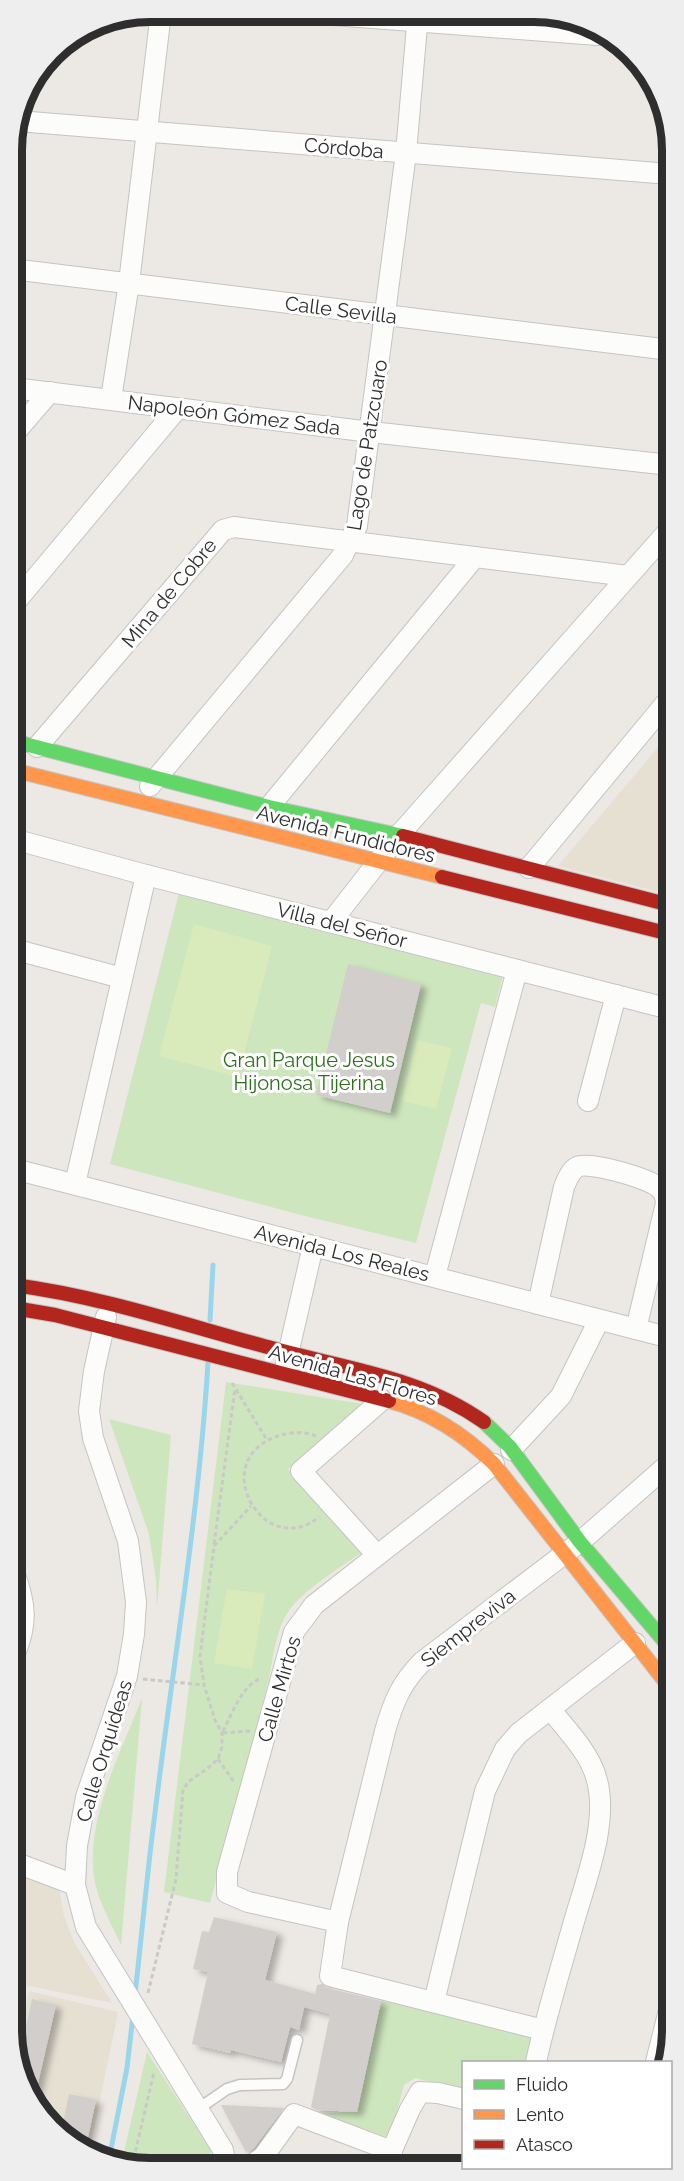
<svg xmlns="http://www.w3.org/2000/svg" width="684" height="2181" font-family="Raleway,sans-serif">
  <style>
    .education { fill: #e6e0d3 }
    .green { fill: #cee6be }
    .pitch { fill: #d9eabb }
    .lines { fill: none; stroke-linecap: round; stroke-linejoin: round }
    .stream { stroke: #99d6ec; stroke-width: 5 }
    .building { fill: #d1cecb; filter: url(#shadow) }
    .lane-casing { stroke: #c5c4c5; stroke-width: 13 }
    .street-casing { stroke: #c5c4c5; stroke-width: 22 }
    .fast-casing { stroke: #c5c4c5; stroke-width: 16 }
    .slow-casing { stroke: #c5c4c5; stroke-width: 16 }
    .jam-casing { stroke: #c5c4c5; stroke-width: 16 }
    .path { stroke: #c9c9c8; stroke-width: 3; stroke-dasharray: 4.5 3; stroke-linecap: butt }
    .lane { stroke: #fcfcfb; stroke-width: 10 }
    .street { stroke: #fcfcfb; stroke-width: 20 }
    .fast { stroke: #63d668; stroke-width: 14 }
    .slow { stroke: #ff974d; stroke-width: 14 }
    .jam { stroke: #b3261e; stroke-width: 14 }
    .labels { text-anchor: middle; stroke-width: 6; stroke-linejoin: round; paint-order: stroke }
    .street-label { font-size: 20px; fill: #2e2e2e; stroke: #fff }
    .park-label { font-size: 20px; fill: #2c6e1b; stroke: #fff }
    .rim { fill: none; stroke: #2e2e2e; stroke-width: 8 }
  </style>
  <defs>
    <filter id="shadow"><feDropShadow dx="6" dy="4" stdDeviation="3" flood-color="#0004"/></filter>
  </defs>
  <rect width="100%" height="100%" fill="#ece8e4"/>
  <g class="education">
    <path d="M 670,733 L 670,895 L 558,866 Z"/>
    <path d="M 14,1872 L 59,1888 L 64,1916 L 74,1942 L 112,2003 L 15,1983 Z"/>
    <path d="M 29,1991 L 118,2012 L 90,2149 L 52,2128 L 15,2057 Z"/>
  </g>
  <g class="green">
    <path d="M 179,893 L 503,975 L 495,1007 L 481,1003 L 416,1243 L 305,1216 L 110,1164 Z"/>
    <path d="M 226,1382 L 369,1405 L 288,1469 L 364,1551 C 342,1566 302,1591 288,1612 C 276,1630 273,1658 269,1679 L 210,1903 L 164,1892 Z"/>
    <path d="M 109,1419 L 171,1435 L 157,1608 L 156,1580 L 149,1534 Z"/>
    <path d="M 142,1698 L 121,1945 C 113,1928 104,1911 98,1894 C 78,1833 120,1755 142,1698 Z"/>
    <path d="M 381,2001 L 438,2012 L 539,2038 L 533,2062 L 464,2062 L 463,2090 L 415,2078 L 404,2085 L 390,2138 L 320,2114 L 357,2111 Z"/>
    <path d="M 147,2052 L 211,2151 L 211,2166 L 121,2165 Z"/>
  </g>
  <g class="pitch">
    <path d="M 194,924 L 272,946 L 238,1077 L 159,1056 Z"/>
    <path d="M 417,1040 L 452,1048 L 436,1109 L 402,1101 Z"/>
    <path d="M 227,1589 L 265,1594 L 252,1669 L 214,1663 Z"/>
  </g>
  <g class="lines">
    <g class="stream">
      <path d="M 210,1320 L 213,1265"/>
      <path d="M 135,1994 C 142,1934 147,1873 155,1813 C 173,1663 199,1514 208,1362"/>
      <path d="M 109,2159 L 127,2068 L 133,2015"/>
    </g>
  </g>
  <g class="building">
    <path d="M 348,964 L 421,984 L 390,1113 L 316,1095 Z"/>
    <path d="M 214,1917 L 277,1932 L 265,1980 L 315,1994 L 317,1985 L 322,1984 L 327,1988 L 381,2001 L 357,2112 L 317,2110 L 311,2107 L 330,2014 L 304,2007 L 299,2030 L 290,2027 L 281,2062 L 231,2050 L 230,2053 L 192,2044 L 208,1972 L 193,1969 L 202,1931 L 209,1932 Z"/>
    <path d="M 32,1999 L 56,2005 L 35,2096 L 18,2064 Z"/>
    <path d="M 69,2094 L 96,2100 L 86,2146 L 61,2133 Z"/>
    <path d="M 221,2105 L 284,2108 L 254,2148 L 246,2152 Z"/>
  </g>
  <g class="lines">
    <g class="lane-casing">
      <path id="lane" d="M 198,2109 L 227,2089 L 240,2085 L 283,2084 L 287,2079 L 297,2040"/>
    </g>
    <g class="street-casing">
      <g id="street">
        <path d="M 307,13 L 598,35"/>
        <path d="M 18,121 L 669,174"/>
        <path d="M 12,269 L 670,350"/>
        <path d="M 13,388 L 371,432 L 670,465"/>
        <path d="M 111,399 L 129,283 L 161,12"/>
        <path d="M 13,435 L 50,392"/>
        <path d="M 13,605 L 177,409"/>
        <path d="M 37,747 L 223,530 L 234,527 L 628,576"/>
        <path d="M 150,786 L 343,555 L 357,526 L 406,153 L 418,14"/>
        <path d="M 269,807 L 475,557"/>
        <path d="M 13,839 L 146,875 L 670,1009"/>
        <path d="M 529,868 L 670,698"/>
        <path d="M 331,922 L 399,835 L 670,529"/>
        <path d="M 13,949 L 122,978"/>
        <path d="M 588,1101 L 616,995"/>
        <path d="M 14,1169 L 671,1338"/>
        <path d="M 75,1184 L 146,875"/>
        <path d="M 435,1276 L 517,970"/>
        <path d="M 538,1304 L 564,1187 C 567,1180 570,1171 577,1167 C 589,1161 647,1178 658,1187 C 664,1191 665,1196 666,1203 L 636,1329"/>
        <path d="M 106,1317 L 94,1371 L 89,1411 L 93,1438 L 128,1541 L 136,1602 L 134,1634 L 127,1676 L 86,1797 L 77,1846 L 75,1885 L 86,1927 L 223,2150 L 226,2166"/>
        <path d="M 286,1363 L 313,1246"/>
        <path d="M 511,1450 L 561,1396 L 599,1320"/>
        <path d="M 377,1555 L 301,1471 L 382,1400"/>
        <path d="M 14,1572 C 26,1604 28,1624 14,1656"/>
        <path d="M 14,1862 L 75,1885"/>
        <path d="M 338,1922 L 248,1902 L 227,1893 L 227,1872 L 294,1632 L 314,1605 L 494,1464"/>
        <path d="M 434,2002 L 485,1791 L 505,1749 L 519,1733 L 635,1643"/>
        <path d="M 543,2030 L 330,1976 L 338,1922 L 385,1731 C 393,1703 401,1683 422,1662 L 580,1542 L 671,1462"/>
        <path d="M 536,2062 C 546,2016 560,1971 573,1925 C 585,1882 610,1821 596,1777 C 589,1752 566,1729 550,1709"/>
        <path d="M 656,2062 L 672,1998"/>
        <path d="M 250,2166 L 263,2157 L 294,2114 L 392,2151"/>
        <path d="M 385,2166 L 410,2109 L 420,2092 L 438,2093 L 464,2099"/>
      </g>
    </g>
    <g class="fast-casing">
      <g id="fast">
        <path d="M 13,741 L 269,807 L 403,836"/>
        <path d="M 484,1422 L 510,1447 L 580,1542 L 671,1649"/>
      </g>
    </g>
    <g class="slow-casing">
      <g id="slow">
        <path d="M 13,770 L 442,877"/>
        <path d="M 389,1401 C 430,1412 464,1434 494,1464 L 671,1689"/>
      </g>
    </g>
    <g class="jam-casing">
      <g id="jam">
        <path d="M 403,836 L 670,905"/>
        <path d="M 442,877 L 670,934"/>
        <path d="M 14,1285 C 104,1297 188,1326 275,1349 C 347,1369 421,1377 484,1422"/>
        <path d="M 14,1308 L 55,1315 L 389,1401"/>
      </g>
    </g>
    <g class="path">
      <path d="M 232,1383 L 267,1440"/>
      <path d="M 316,1436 C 305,1431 286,1432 275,1437 C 207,1463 265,1561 319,1517"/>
      <path d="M 214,1544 L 235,1389"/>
      <path d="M 143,1679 L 204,1685"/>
      <path d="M 250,1731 L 222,1733 C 232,1715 241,1685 262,1678"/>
      <path d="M 218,1759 L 234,1782"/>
      <path d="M 148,1993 L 176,1879 L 183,1790 L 188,1782 L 208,1768 L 218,1759 L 222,1747 L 222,1733 L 215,1720 L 204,1685 L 200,1656 L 214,1546 L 251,1506"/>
      <path d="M 132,2166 L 154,2072"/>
    </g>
    <use href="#lane" class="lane"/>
    <use href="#street" class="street"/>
    <use href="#fast" class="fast"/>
    <use href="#slow" class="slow"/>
    <use href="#jam" class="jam"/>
  </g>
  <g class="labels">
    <g class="street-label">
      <text transform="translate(344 148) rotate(5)" y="7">Córdoba</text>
      <text transform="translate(341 310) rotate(7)" y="7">Calle Sevilla</text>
      <text transform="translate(234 415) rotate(7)" y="7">Napoleón Gómez Sada</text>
      <text transform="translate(367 445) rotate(-81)" y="7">Lago de Patzcuaro</text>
      <text transform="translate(169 593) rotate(-50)" y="7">Mina de Cobre</text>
      <text transform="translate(346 834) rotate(14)" y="7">Avenida Fundidores</text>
      <text transform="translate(342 925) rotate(14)" y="7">Villa del Señor</text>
      <text transform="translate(342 1253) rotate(14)" y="7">Avenida Los Reales</text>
      <text transform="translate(353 1375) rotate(16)" y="7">Avenida Las Flores</text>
      <text transform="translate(468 1628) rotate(-38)" y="7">Siempreviva</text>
      <text transform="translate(279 1689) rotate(-74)" y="7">Calle Mirtos</text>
      <text transform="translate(104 1751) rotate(-73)" y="7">Calle Orquídeas</text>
    </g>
    <g class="park-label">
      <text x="309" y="1067">Gran Parque Jesus<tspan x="309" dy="23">Hijonosa Tijerina</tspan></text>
    </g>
  </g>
  <path d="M0 0H684V2181H0ZM150 22H534A128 128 0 0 1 662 150V2030A128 128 0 0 1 534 2158H150A128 128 0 0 1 22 2030V150A128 128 0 0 1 150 22Z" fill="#eee" fill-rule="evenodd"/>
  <path class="rim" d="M150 22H534A128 128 0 0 1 662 150V2030A128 128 0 0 1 534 2158H150A128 128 0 0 1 22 2030V150A128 128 0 0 1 150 22Z"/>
  <rect x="462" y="2061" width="210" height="108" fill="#ffffff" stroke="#ababab" stroke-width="1.5"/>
  <rect x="474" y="2080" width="30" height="9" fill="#63d668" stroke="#ababab" stroke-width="1.5"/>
  <text x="516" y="2091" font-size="18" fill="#2e2e2e">Fluido</text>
  <rect x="474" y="2110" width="30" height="9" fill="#ff974d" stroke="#ababab" stroke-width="1.5"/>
  <text x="516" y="2121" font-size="18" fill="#2e2e2e">Lento</text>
  <rect x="474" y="2140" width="30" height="9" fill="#b3261e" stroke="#ababab" stroke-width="1.5"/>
  <text x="516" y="2151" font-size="18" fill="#2e2e2e">Atasco</text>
</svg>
